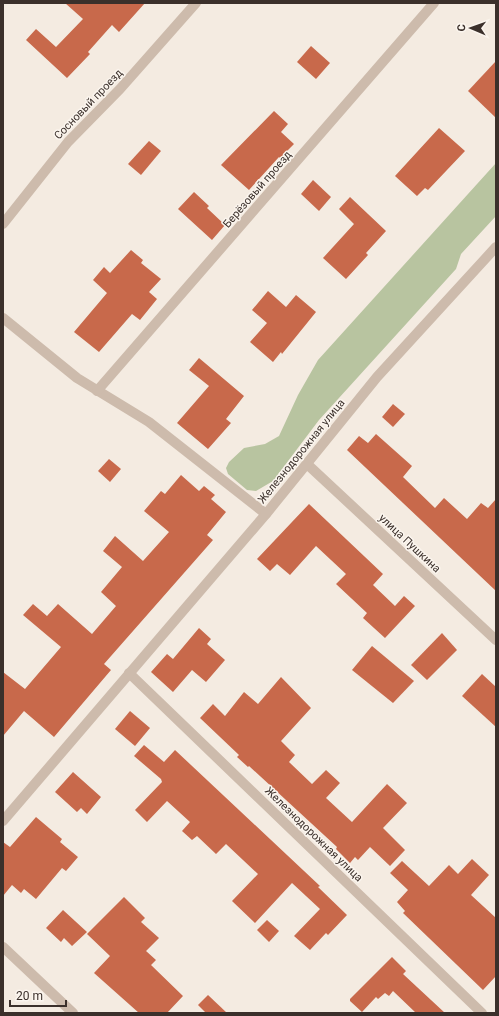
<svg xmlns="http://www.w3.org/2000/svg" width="499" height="1016" font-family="Roboto,sans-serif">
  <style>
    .green { fill: #b8c4a0 }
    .building { fill: #c8694b }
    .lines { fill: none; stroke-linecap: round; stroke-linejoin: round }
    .minor { stroke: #cdbbac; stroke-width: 10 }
    .labels { text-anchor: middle; stroke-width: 3; stroke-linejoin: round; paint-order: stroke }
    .street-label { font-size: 11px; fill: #3b302b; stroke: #fbf5ee }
  </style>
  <rect width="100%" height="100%" fill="#f4ebe1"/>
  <path class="green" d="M 496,163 L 496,216 L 461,254 L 456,269 L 319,420 L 273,481 L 256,491 L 247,490 L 228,474 L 226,468 L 229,462 L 244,448 L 265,444 L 279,436 L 298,395 L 318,360 Z"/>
  <g class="building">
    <path d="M 65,3 L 145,3 L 119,32 L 112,25 L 88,52 L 90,54 L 67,78 L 26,40 L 36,29 L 56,47 L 83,19 Z"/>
    <path d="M 311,46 L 330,63 L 316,79 L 297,62 Z"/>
    <path d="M 496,61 L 496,118 L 468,91 Z"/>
    <path d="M 274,111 L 288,124 L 281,132 L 294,144 L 280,158 L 279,157 L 249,190 L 221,165 Z"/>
    <path d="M 439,128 L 465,151 L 428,190 L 425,188 L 417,196 L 395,176 Z"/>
    <path d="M 149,141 L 161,151 L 141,175 L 128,164 Z"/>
    <path d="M 313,180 L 331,197 L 319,211 L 301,194 Z"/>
    <path d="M 194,192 L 209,206 L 207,208 L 225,225 L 212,240 L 178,209 Z"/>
    <path d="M 350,197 L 386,231 L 366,253 L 368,255 L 346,279 L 323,258 L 354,224 L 339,209 Z"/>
    <path d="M 131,250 L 143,260 L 141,263 L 161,279 L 149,292 L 157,299 L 140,320 L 132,314 L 99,352 L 74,332 L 107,293 L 93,280 L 104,267 L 110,273 Z"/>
    <path d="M 268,291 L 286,307 L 296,295 L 316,312 L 282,354 L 281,352 L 273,362 L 250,342 L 267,323 L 252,310 Z"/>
    <path d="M 199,358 L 244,396 L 226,419 L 231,423 L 208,449 L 177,423 L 209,386 L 189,370 Z"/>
    <path d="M 393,404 L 405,414 L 393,427 L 382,417 Z"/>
    <path d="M 376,434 L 412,466 L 403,477 L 435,508 L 444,498 L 467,519 L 481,503 L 488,508 L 496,499 L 496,591 L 347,450 L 359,436 L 368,443 Z"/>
    <path d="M 109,459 L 121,469 L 110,482 L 98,471 Z"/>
    <path d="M 181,475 L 199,491 L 204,486 L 215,495 L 211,499 L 226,512 L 207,535 L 213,540 L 104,664 L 111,670 L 54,737 L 24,711 L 3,736 L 3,672 L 25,689 L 61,647 L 23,615 L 33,604 L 47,616 L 58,604 L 92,634 L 116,606 L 101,592 L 122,567 L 103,551 L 115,536 L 143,561 L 169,532 L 144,511 L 161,491 L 165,494 Z"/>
    <path d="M 309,504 L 383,574 L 373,585 L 395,606 L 404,596 L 415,606 L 385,638 L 363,618 L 367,613 L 336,584 L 346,574 L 316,546 L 290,575 L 277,564 L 270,571 L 257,559 Z"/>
    <path d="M 199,628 L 211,639 L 207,644 L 225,660 L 206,682 L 192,670 L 173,692 L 151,672 L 167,654 L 173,659 Z"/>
    <path d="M 442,633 L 457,650 L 427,680 L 411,665 Z"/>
    <path d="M 372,646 L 414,681 L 393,703 L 352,670 Z"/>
    <path d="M 482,674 L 496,687 L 496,727 L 462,696 Z"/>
    <path d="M 281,677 L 311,708 L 281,741 L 295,755 L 289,762 L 312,784 L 326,770 L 340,783 L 326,798 L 352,822 L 387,784 L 407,803 L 383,828 L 405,850 L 390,866 L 370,847 L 358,860 L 355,857 L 350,863 L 336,849 L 337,847 L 249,766 L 248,767 L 237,757 L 239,755 L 200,718 L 213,704 L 225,716 L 244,692 L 258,704 Z"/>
    <path d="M 130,711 L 150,728 L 135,746 L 115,729 Z"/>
    <path d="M 144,745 L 164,762 L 175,750 L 320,886 L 318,887 L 347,915 L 328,935 L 326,933 L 310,950 L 294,936 L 320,909 L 292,883 L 255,923 L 232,901 L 258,874 L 226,844 L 216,854 L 197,836 L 192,840 L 182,831 L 190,822 L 167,801 L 147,822 L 135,810 L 162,782 L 161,779 L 134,756 Z"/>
    <path d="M 73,772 L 101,797 L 87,814 L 81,808 L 77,812 L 55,792 Z"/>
    <path d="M 36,817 L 62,839 L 60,842 L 78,857 L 66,871 L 62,868 L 36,899 L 24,889 L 21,893 L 12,885 L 3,896 L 3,842 L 10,847 Z"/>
    <path d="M 472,859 L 489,875 L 471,895 L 496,918 L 496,976 L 483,990 L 403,913 L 405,911 L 397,902 L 408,890 L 390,873 L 402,861 L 429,886 L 449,865 L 458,874 Z"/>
    <path d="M 124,897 L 145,918 L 141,922 L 159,938 L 146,951 L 156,960 L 151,965 L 183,996 L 167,1013 L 139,1013 L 94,973 L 110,956 L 87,934 Z"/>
    <path d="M 63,910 L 87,932 L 72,946 L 64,938 L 61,942 L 46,928 Z"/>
    <path d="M 267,920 L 279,931 L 269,942 L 257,930 Z"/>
    <path d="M 392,957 L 406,971 L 403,974 L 445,1013 L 416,1013 L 393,991 L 389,996 L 385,993 L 378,999 L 376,997 L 362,1012 L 350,1001 L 350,999 Z"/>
    <path d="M 208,995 L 227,1013 L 206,1013 L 198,1005 Z"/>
  </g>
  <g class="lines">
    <g class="minor">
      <path d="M 3,224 L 68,142 L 120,89 L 196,3"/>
      <path d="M 3,318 L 77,378 L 149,422 L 266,514"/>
      <path d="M 97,391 L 434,3"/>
      <path d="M 307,464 L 496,640"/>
      <path d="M 129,673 L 482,1013"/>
      <path d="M 3,821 L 266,514 L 377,377 L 496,247"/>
      <path d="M 3,947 L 73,1013"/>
    </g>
  </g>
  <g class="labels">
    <g class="street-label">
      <text transform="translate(88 104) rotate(-46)" y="4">Сосновый проезд</text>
      <text transform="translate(257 189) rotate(-49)" y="4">Берёзовый проезд</text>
      <text transform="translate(301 451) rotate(-51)" y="4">Железнодорожная улица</text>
      <text transform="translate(410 543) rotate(43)" y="4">улица Пушкина</text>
      <text transform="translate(314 834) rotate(44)" y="4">Железнодорожная улица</text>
    </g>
  </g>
  <rect width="499" height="1016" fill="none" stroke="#3b302b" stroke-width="8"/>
  <g transform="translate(471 28) rotate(272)" stroke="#fbf5ee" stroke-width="3" paint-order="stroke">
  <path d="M0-3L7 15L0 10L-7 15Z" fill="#3b302b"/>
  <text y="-6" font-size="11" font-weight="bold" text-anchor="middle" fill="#3b302b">С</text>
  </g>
  <path d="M10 1000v6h56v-6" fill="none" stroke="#3b302b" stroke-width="2"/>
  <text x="16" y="1000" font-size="12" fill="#3b302b" stroke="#fbf5ee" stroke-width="3" paint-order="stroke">20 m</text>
</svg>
